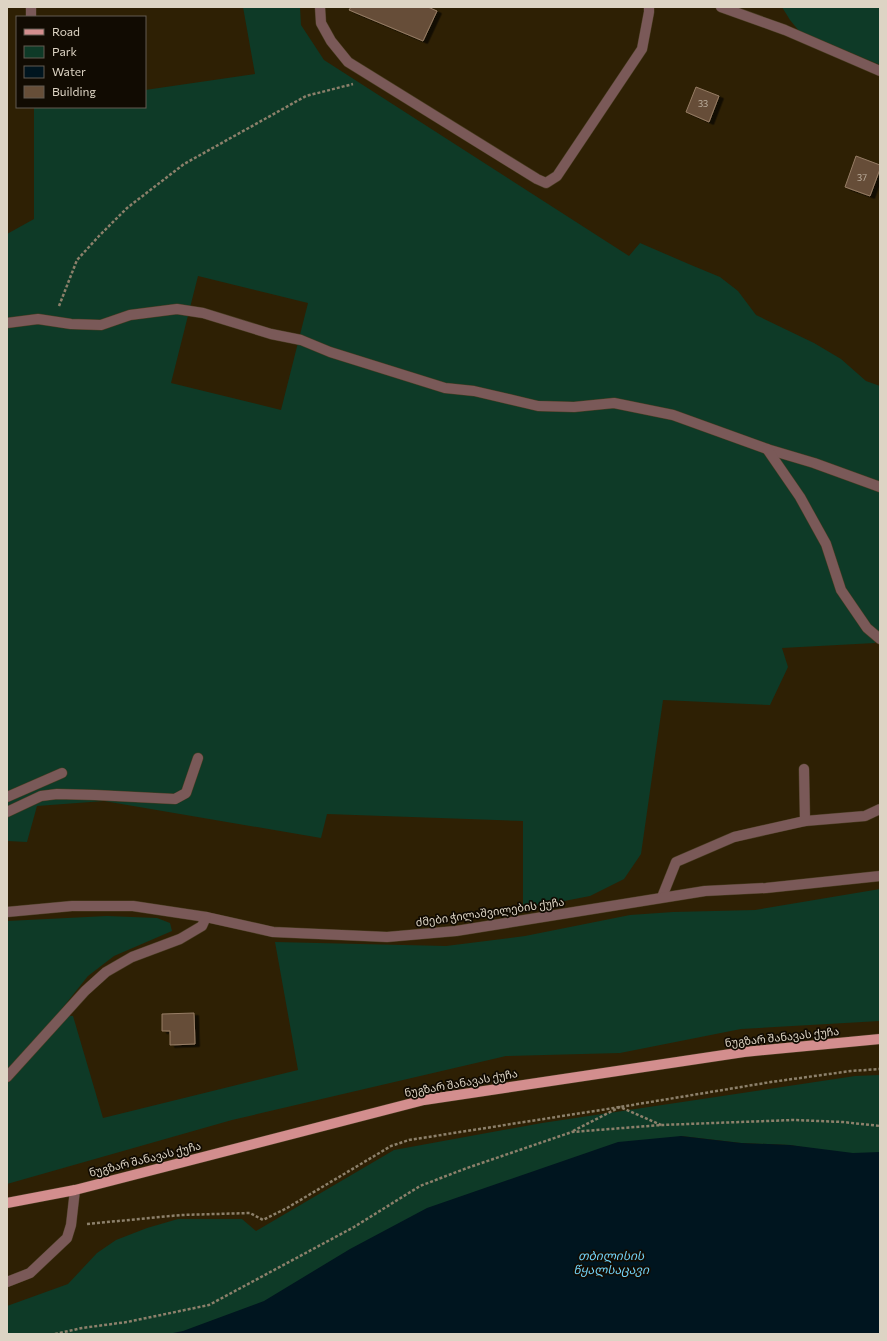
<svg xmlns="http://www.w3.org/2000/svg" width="887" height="1341" font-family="Commissioner,'Noto Sans Georgian',sans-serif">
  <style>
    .green { fill: #0e3a27; fill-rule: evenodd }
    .water { fill: #00151f }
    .building { fill: #664e38; stroke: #977d65; filter: url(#shadow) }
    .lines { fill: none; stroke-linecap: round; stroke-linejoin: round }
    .minor-casing { stroke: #4a3d23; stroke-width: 11 }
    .major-casing { stroke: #4a3d23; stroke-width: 11 }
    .path { stroke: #8c806b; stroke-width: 2.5; stroke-dasharray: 3 2; stroke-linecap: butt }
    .minor { stroke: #7a5958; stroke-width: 10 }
    .major { stroke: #d38e8e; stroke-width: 10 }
    .labels { text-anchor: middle; stroke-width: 3.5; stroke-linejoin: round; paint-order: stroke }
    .number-label { font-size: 9px; fill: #bfb2a1 }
    .street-label { font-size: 11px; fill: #ddd4c4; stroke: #110b02 }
    .water-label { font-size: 12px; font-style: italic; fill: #72d2f6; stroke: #110b02 }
  </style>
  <defs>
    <filter id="shadow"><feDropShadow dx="4.5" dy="2.5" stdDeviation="0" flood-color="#0009"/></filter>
  </defs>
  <rect width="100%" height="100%" fill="#2e2004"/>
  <g class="green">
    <path d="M 243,7 L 300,7 L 301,25 L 324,60 L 629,256 L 640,243 L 691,265 L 720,277 L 738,291 L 756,315 L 814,343 L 841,359 L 866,381 L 880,386 L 880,630 L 875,643 L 782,648 L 788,667 L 770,705 L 663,700 L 641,854 L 624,879 L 590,896 L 523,909 L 523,821 L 327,814 L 321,838 L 104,801 L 37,806 L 27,842 L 7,841 L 7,234 L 34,219 L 34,107 L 145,107 L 145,90 L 255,74 ZM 198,276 L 308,303 L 281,410 L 171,383 Z"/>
    <path d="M 782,7 L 880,7 L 880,65 L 799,31 L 790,20 Z"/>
    <path d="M 880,889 L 880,1021 L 741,1029 L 620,1053 L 506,1056 L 232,1120 L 7,1184 L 7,921 L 107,916 L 157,918 L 170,923 L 172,931 L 114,956 L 88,976 L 56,1016 L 73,1016 L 103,1118 L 298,1070 L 275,942 L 446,946 L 525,936 L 630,915 L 673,912 L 755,910 Z"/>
    <path d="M 880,1075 L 880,1160 L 790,1145 L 741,1143 L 681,1136 L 221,1334 L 7,1334 L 7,1306 L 68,1284 L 97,1253 L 116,1240 L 147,1228 L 178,1219 L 242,1219 L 256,1231 L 394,1150 L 542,1123 L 855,1076 Z"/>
  </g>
  <path class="water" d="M 681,1136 L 741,1143 L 790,1145 L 853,1153 L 880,1152 L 880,1334 L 168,1334 L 183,1331 L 264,1301 L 350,1249 L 427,1208 L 618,1142 Z"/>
  <g class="building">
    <path d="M 351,7 L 428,7 L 437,11 L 423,41 L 349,10 Z"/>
    <path d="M 696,87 L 719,96 L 709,122 L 686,112 Z"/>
    <path d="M 856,156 L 880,165 L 880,169 L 870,196 L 845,187 Z"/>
    <path d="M 194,1013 L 195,1044 L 170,1045 L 170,1031 L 162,1031 L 162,1014 Z"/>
  </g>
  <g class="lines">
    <g class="minor-casing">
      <g id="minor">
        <path d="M 31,7 L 31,17"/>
        <path d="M 320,7 L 321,23 L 331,41 L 348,62 L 537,179 L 546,183 L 557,176 L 642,49 L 649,12 L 649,7"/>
        <path d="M 721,7 L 785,30 L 880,71"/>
        <path d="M 7,323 L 38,319 L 71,324 L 101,325 L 130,315 L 177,309 L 203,313 L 271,334 L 301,340 L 330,352 L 445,388 L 474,391 L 538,406 L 574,407 L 614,403 L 673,415 L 767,449 L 814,463 L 880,487"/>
        <path d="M 767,449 L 800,497 L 826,544 L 841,590 L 867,628 L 880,639"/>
        <path d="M 7,797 L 62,773"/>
        <path d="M 7,812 L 41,796 L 57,794 L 95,795 L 175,799 L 186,793 L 198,758"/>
        <path d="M 805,821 L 865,816 L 880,809"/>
        <path d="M 662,897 L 676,862 L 734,837 L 805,821 L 804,769"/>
        <path d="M 7,912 L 72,906 L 133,906 L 206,917 L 273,932 L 387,937 L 456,931 L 705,891 L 766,888 L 880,876"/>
        <path d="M 7,1077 L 85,991 L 106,972 L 132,957 L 180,939 L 202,926 L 206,917"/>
        <path d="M 7,1282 L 30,1273 L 67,1238 L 71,1225 L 75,1190"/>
      </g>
    </g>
    <g class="major-casing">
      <path id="major" d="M 7,1203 L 75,1190 L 424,1100 L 744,1052 L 880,1039"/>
    </g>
    <g class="path">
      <path d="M 59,306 L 77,260 L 99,236 L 127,208 L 184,164 L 306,96 L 353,84"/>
      <path d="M 573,1131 L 620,1107 L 661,1125"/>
      <path d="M 87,1224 L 181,1215 L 250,1213 L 263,1220 L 287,1208 L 391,1146 L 409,1140 L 620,1107 L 771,1082 L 851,1071 L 880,1069"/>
      <path d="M 55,1334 L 82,1328 L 127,1322 L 209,1305 L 354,1227 L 420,1186 L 467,1168 L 572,1132 L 661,1125 L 794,1120 L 843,1122 L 880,1126"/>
    </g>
    <use href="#minor" class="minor"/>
    <use href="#major" class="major"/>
  </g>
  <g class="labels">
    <g class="number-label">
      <text x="703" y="107">33</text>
      <text x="862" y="181">37</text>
    </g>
    <g class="street-label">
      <text transform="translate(490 912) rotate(-8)" y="4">ძმები ჭილაშვილების ქუჩა</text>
      <text transform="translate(782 1037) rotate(-6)" y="4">ნუგზარ შანავას ქუჩა</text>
      <text transform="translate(461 1083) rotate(-10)" y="4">ნუგზარ შანავას ქუჩა</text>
      <text transform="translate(145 1159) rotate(-14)" y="4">ნუგზარ შანავას ქუჩა</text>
    </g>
    <g class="water-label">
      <text x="611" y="1260">თბილისის<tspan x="611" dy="14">წყალსაცავი</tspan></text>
    </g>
  </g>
  <rect width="887" height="1341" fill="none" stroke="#ddd4c4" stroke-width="16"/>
  <rect x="16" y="16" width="130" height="92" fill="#110b02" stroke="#635b50"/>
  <rect x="24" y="29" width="20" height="6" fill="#d38e8e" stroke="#635b50"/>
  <text x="52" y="36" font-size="12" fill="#ddd4c4">Road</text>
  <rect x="24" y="46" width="20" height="12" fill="#0e3a27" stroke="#635b50"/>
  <text x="52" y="56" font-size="12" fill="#ddd4c4">Park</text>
  <rect x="24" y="66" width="20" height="12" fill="#00151f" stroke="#635b50"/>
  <text x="52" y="76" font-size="12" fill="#ddd4c4">Water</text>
  <rect x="24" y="86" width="20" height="12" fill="#664e38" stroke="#635b50"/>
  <text x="52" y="96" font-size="12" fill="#ddd4c4">Building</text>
</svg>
